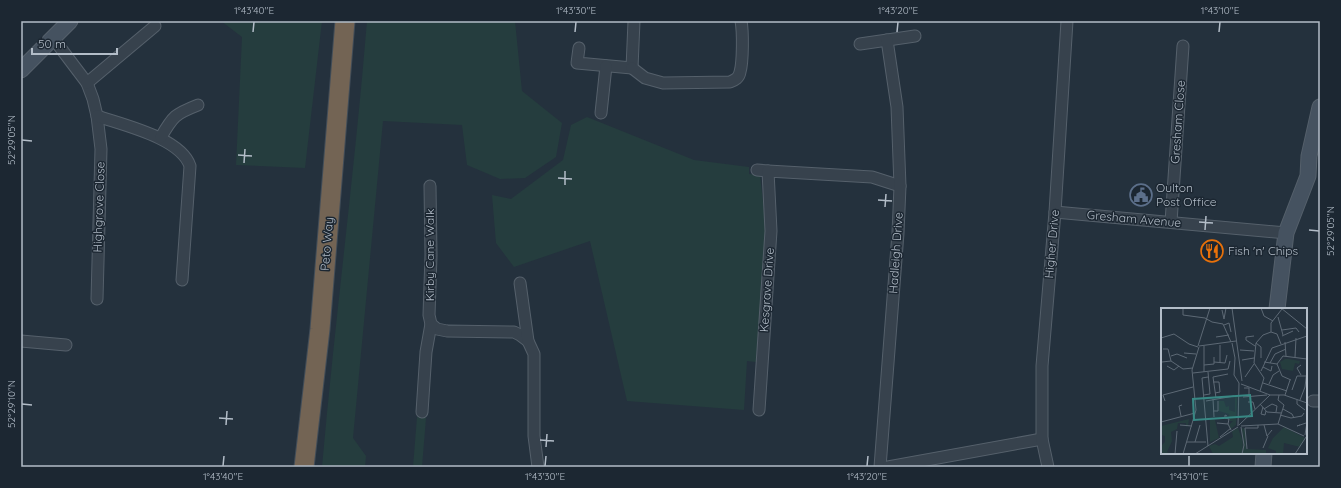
<svg xmlns="http://www.w3.org/2000/svg" width="1341" height="488" font-family="Quicksand,sans-serif">
  <style>
    .green { fill: #253d3e }
    .lines { fill: none; stroke-linecap: round; stroke-linejoin: round }
    .street-casing { stroke: #55606b; stroke-width: 13 }
    .secondary-casing { stroke: #55606b; stroke-width: 17 }
    .highway-casing { stroke: #424d58; stroke-width: 21 }
    .street { stroke: #37424d; stroke-width: 11 }
    .secondary { stroke: #455260; stroke-width: 15 }
    .highway { stroke: #736454; stroke-width: 19 }
    .ticks { fill: none; stroke: #b3bdc8; stroke-width: 1.5 }
    .labels { text-anchor: middle; stroke-width: 3; stroke-linejoin: round; paint-order: stroke }
    .street-label { font-size: 12px; fill: #b3bdc8; stroke: #1c2732 }
    .poi-label { font-size: 12px; fill: #b3bdc8; stroke: #1c2732; text-anchor: start }
    .inset-road { fill: none; stroke: #5d6975; stroke-width: 1 }
    .view { fill: #388884; fill-opacity: 0.15; stroke: #388884; stroke-width: 2 }
    .inset-edge { fill: none; stroke: #b3bdc8; stroke-width: 2 }
    .neatline { fill: none; stroke: #b3bdc8; stroke-width: 1.5 }
    .ticks-label { font-size: 10px; text-anchor: middle; fill: #b3bdc8 }
  </style>
  <rect width="100%" height="100%" fill="#24313d"/>
  <g class="green">
    <path d="M 221,21 L 322,21 L 305,168 L 236,165 L 242,37 Z"/>
    <path d="M 367,21 L 515,21 L 522,91 L 562,123 L 556,157 L 525,178 L 500,179 L 467,165 L 462,125 L 383,121 L 353,438 L 366,456 L 365,467 L 322,467 C 335,318 355,170 367,21 Z"/>
    <path d="M 587,117 L 694,160 L 749,167 L 749,174 L 760,175 L 766,229 L 756,362 L 747,361 L 744,410 L 627,401 L 590,241 L 514,267 L 496,243 L 492,195 L 511,199 L 563,160 L 571,125 Z"/>
    <path d="M 417,417 L 426,418 L 422,467 L 413,467 Z"/>
  </g>
  <g class="lines">
    <g class="street-casing">
      <g id="street">
        <path d="M 53,38 L 87,83 L 93,99 L 97,116 L 101,149 L 97,299"/>
        <path d="M 860,44 L 915,36"/>
        <path d="M 579,48 L 577,63 L 632,68 L 634,21"/>
        <path d="M 632,68 L 645,78 L 663,83 L 730,82 C 735,80 739,78 740,72 C 743,62 743,31 741,21"/>
        <path d="M 87,83 L 155,26"/>
        <path d="M 601,113 L 606,66"/>
        <path d="M 97,116 C 123,125 181,138 190,166 L 182,280"/>
        <path d="M 161,137 C 173,116 175,114 198,105"/>
        <path d="M 757,170 L 768,171"/>
        <path d="M 430,186 L 431,255 L 429,315 L 431,324 L 437,329 L 447,331 L 514,332 L 520,335 L 528,341"/>
        <path d="M 1055,212 L 1286,233"/>
        <path d="M 1171,222 L 1183,46"/>
        <path d="M 520,283 L 528,341 L 534,354 L 534,436 L 538,467"/>
        <path d="M 21,341 L 66,345"/>
        <path d="M 1313,401 L 1320,401"/>
        <path d="M 759,410 L 771,231 L 768,171 L 872,177 L 900,186"/>
        <path d="M 422,412 L 426,352 L 431,324"/>
        <path d="M 880,467 L 898,233 L 900,186 L 897,107 L 887,40"/>
        <path d="M 888,467 L 1042,439"/>
        <path d="M 1048,467 L 1042,439 L 1042,366 L 1055,212 L 1067,21"/>
      </g>
    </g>
    <g class="secondary-casing">
      <g id="secondary">
        <path d="M 21,70 L 70,21"/>
        <path d="M 1277,309 L 1286,233 L 1308,176 L 1309,156 L 1320,107"/>
        <path d="M 1263,467 L 1264,453"/>
      </g>
    </g>
    <g class="highway-casing">
      <path id="highway" d="M 304,467 L 320,329 L 345,21"/>
    </g>
    <use href="#street" class="street"/>
    <use href="#secondary" class="secondary"/>
    <use href="#highway" class="highway"/>
  </g>
  <path class="ticks" d="M 253,32 L 254,22M 575,32 L 576,22M 897,32 L 898,22M 1219,32 L 1220,22M 22,140 L 32,141M 238,155 L 252,156M 244,163 L 245,149M 558,178 L 572,179M 565,185 L 565,171M 878,200 L 892,201M 885,207 L 886,194M 1199,222 L 1213,223M 1205,230 L 1206,216M 1309,230 L 1319,231M 22,404 L 32,405M 219,418 L 233,419M 226,425 L 227,411M 540,440 L 554,441M 546,447 L 547,434M 223,466 L 224,456M 545,466 L 546,456M 867,466 L 868,456M 1189,466 L 1189,456"/>
  <defs>
    <g id="civic-ring" transform="scale(1.15)"><circle r="9.5" fill="#1c2732" stroke="#5c6f8a" stroke-width="1.5"/><path d="M-.6-6.5H3V-4.5H.6V-3L4-1V1h2V6H-6V1h2V-1L-.6-3ZM-1.2 2.5V6h2.4V2.5Z" fill="#5c6f8a"/></g>
    <g id="restaurant-ring" transform="scale(1.15)"><circle r="9.5" fill="#1c2732" stroke="#e8710a" stroke-width="1.5"/><path d="M-5-6h1v4h1v-4h1v4h1v-4h1v5L-1.5 .5V6h-2V.5L-5-1ZM5-6V6H3V1.5H1.5Q1.5-4 5-6Z" fill="#e8710a"/></g>
  </defs>
  <g fill-rule="evenodd">
    <use href="#civic-ring" x="1141" y="195"/>
    <use href="#restaurant-ring" x="1212" y="251"/>
  </g>
  <g class="labels">
    <g class="street-label">
      <text transform="translate(1178 122) rotate(-86)" y="4">Gresham Close</text>
      <text transform="translate(99 207) rotate(-88)" y="4">Highgrove Close</text>
      <text transform="translate(1134 219) rotate(5)" y="4">Gresham Avenue</text>
      <text transform="translate(327 244) rotate(-85)" y="4">Peto Way</text>
      <text transform="translate(1052 244) rotate(-85)" y="4">Higher Drive</text>
      <text transform="translate(896 253) rotate(-86)" y="4">Hadleigh Drive</text>
      <text transform="translate(430 255) rotate(-90)" y="4">Kirby Cane Walk</text>
      <text transform="translate(767 290) rotate(-86)" y="4">Kesgrave Drive</text>
    </g>
    <g class="poi-label">
      <text x="1156" y="192">Oulton<tspan x="1156" dy="14">Post Office</tspan></text>
      <text x="1228" y="255">Fish 'n' Chips</text>
    </g>
  </g>
  <g transform="translate(1161 308)">
    <rect width="146" height="146" fill="#24313d"/>
    <path d="M 124,51 L 128,51 L 139,53 L 138,56 L 134,55 L 132,63 L 121,61 L 119,54 ZM 74,89 L 76,89 L 75,117 L 70,121 L 68,117 L 72,113 L 69,113 L 68,106 L 58,103 L 58,93 L 63,93 L 65,99 L 68,98 L 68,102 L 74,104 ZM 28,111 L 27,118 L 25,119 L 25,115 L 17,115 L 16,121 L 10,124 L 11,133 L 6,144 L 11,146 L 0,146 L 0,138 L 4,134 L 4,128 L 0,127 L 0,118 ZM 49,112 L 54,112 L 58,130 L 49,134 ZM 123,119 L 144,130 L 139,139 L 123,135 L 122,146 L 115,146 L 115,143 L 107,140 L 106,142 L 112,130 ZM 77,120 L 81,131 L 82,144 L 81,120 L 84,121 L 85,141 L 105,142 L 105,146 L 52,146 L 48,138 L 54,136 L 58,138 L 72,129 L 71,123 Z" fill="#253d3e"/>
    <path class="inset-road" d="M 22,0 L 22,7 L 44,10 L 51,14 L 62,16 L 70,34M 71,0 L 81,73M 100,0 L 103,8 L 112,13M 120,0 L 146,21M 61,2 L 63,11 L 65,0M 117,9 L 122,27M 63,17 L 68,15 L 70,24M 121,22 L 135,20 L 138,24M 110,24 L 110,15 L 121,1M 93,28 L 85,29 L 85,32 L 94,38M 121,28 L 132,23M 55,29 L 68,27M 0,30 L 13,26 L 28,36 L 37,39M 124,34 L 125,48M 71,35 L 74,50 L 73,67 L 78,75M 95,35 L 100,39 L 100,50M 37,38 L 49,0M 38,38 L 75,33M 2,41 L 7,41 L 10,53M 79,42 L 93,43M 23,45 L 35,46M 10,48 L 16,46 L 26,50M 134,49 L 135,30M 146,51 L 146,32M 81,52 L 93,50M 1,54 L 10,53 L 22,61 L 32,60M 53,54 L 64,55 L 66,47M 103,54 L 116,56M 59,55 L 59,37M 109,55 L 114,46 L 125,41M 116,56 L 122,48 L 146,51M 116,56 L 121,68 L 130,72M 43,57 L 53,56 L 53,49M 6,58 L 13,62 L 18,58M 102,59 L 110,63 L 111,58M 100,63 L 111,40 L 146,28M 43,64 L 43,38M 32,65 L 67,61 L 69,53M 140,67 L 136,60 L 140,57M 47,69 L 41,70 L 47,138M 84,69 L 93,56M 52,74 L 58,74 L 59,84 L 54,85M 102,75 L 126,83M 80,76 L 109,87 L 123,87 L 146,95M 108,76 L 112,67 L 118,63M 83,80 L 88,80 L 88,88M 131,82 L 136,68 L 146,68M 99,83 L 103,70 L 93,55 L 95,35 L 102,27 L 110,24 L 116,26 L 120,36M 43,87 L 49,86 L 47,64M 124,87 L 129,72M 82,89 L 106,87M 55,90 L 52,69 L 67,66M 52,91 L 53,109M 136,92 L 136,96 L 144,102M 139,92 L 144,79 L 146,62M 4,93 L 2,87 L 32,79M 45,93 L 73,88M 87,94 L 92,94 L 94,101M 99,96 L 106,104 L 120,105M 102,99 L 100,106 L 104,107 L 105,103M 103,101 L 111,96 L 116,98 L 115,104M 122,101 L 131,106 L 133,110M 52,103 L 57,103 L 57,93M 119,107 L 130,110 L 141,108 L 143,105M 20,108 L 18,98 L 21,97M 66,108 L 64,107 L 64,110 L 68,111 L 67,116M 0,114 L 34,105M 56,115 L 67,116 L 70,122M 117,116 L 123,97 L 117,92 L 118,87M 19,117 L 31,118M 78,117 L 109,87M 103,117 L 106,128 L 111,122M 139,117 L 136,118 L 145,115M 77,118 L 78,75M 80,118 L 117,116 L 143,128M 80,119 L 83,137 L 81,146M 144,127 L 146,114M 59,129 L 70,120M 26,134 L 45,134M 34,134 L 39,117M 102,140 L 107,128M 86,141 L 84,120 L 97,120 L 97,117M 14,146 L 16,123M 22,146 L 35,102 L 31,62 L 38,39M 34,146 L 77,119M 134,146 L 145,129"/>
    <path class="view" d="M 89,87 L 91,108 L 33,112 L 32,91 Z"/>
    <rect width="146" height="146" class="inset-edge"/>
  </g>
  <rect width="1341" height="488" fill="none" stroke="#1c2732" stroke-width="44"/>
  <path d="M32 48v6h85v-6" fill="none" stroke="#b3bdc8" stroke-width="2"/>
  <text x="38" y="48" font-size="12" fill="#b3bdc8" stroke="#1c2732" stroke-width="3" paint-order="stroke">50 m</text>
  <rect x="22" y="22" width="1297" height="444" class="neatline"/>
  <g class="ticks-label">
    <text x="254" y="14">1°43'40"E</text>
    <text x="576" y="14">1°43'30"E</text>
    <text x="898" y="14">1°43'20"E</text>
    <text x="1220" y="14">1°43'10"E</text>
    <text transform="translate(11 140) rotate(-90)" y="4">52°29'05"N</text>
    <text transform="translate(1330 231) rotate(-90)" y="4">52°29'05"N</text>
    <text transform="translate(11 404) rotate(-90)" y="4">52°29'10"N</text>
    <text x="223" y="480">1°43'40"E</text>
    <text x="545" y="480">1°43'30"E</text>
    <text x="867" y="480">1°43'20"E</text>
    <text x="1189" y="480">1°43'10"E</text>
  </g>
</svg>
